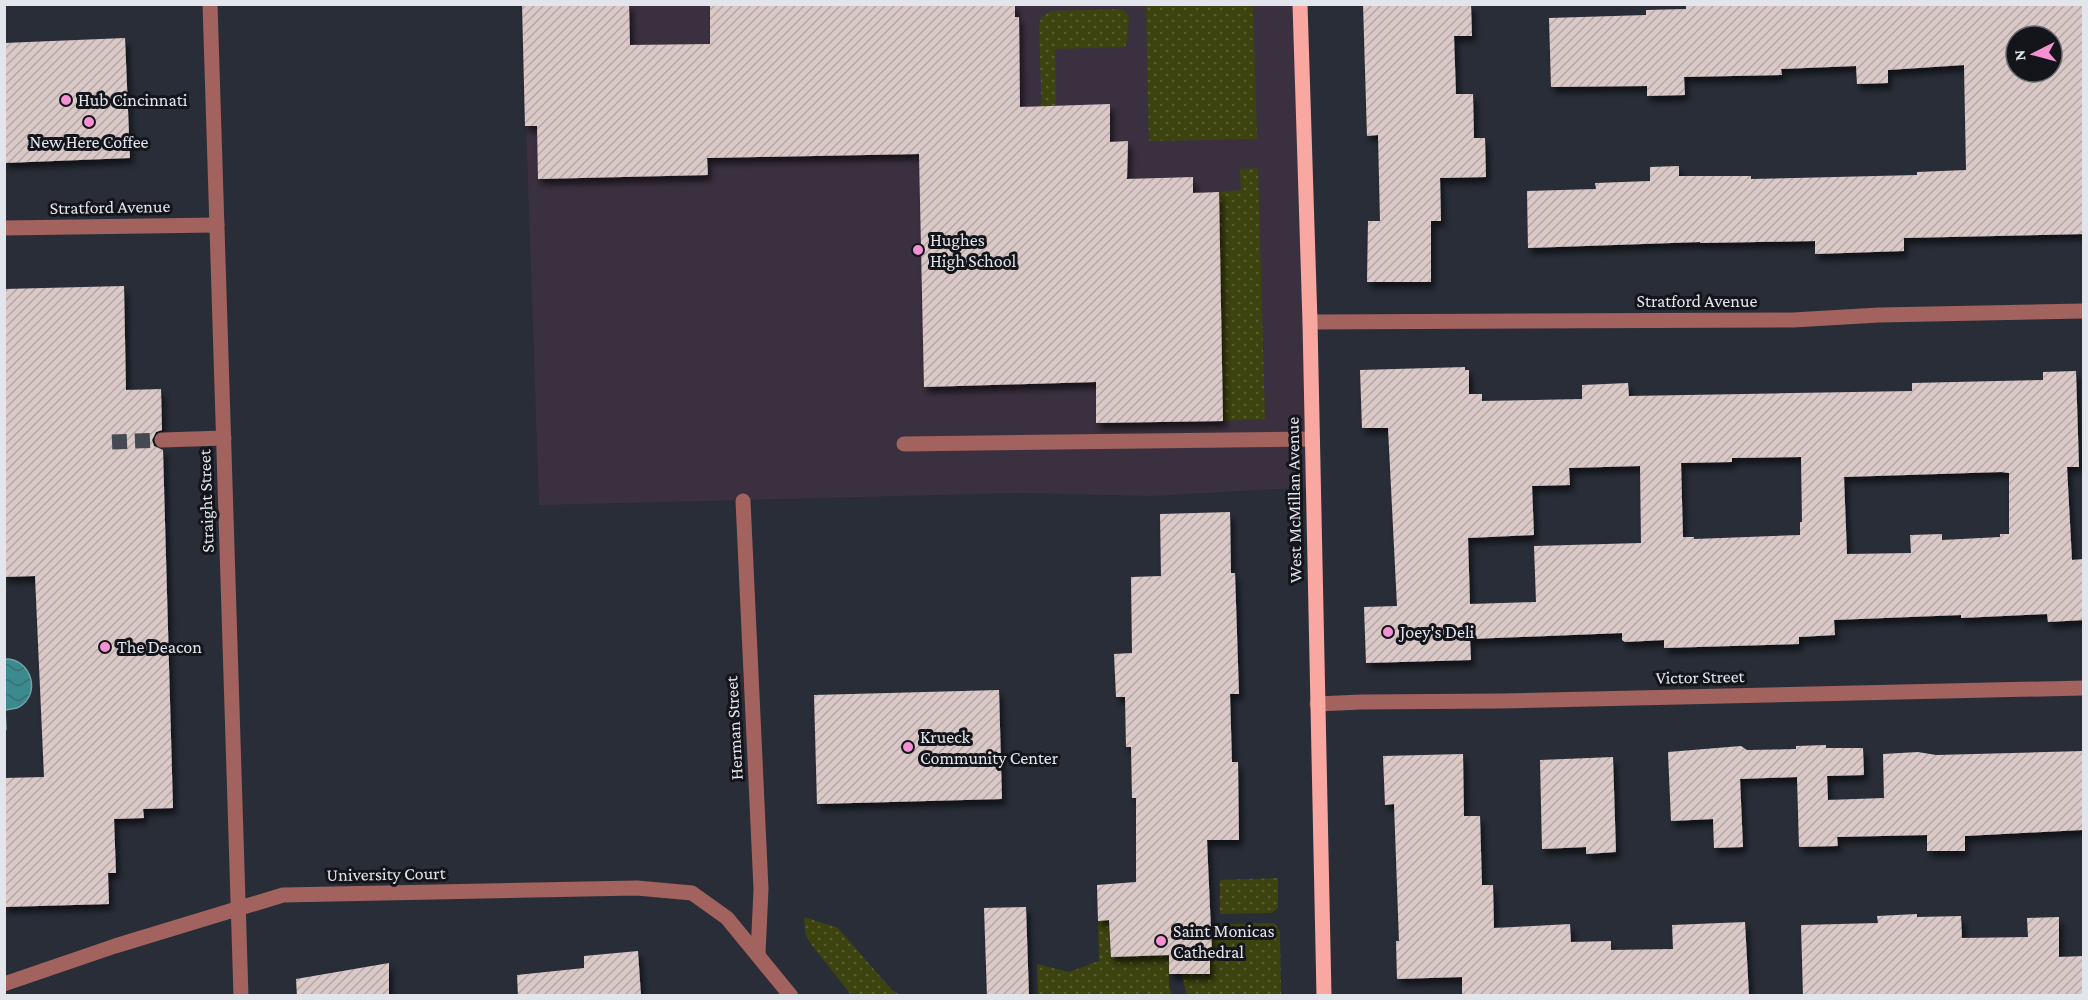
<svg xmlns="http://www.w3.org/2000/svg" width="2088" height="1000" font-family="'Crimson Pro',serif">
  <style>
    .education { fill: #3b303f }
    .grass { fill: url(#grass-dots) }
    .water { fill: url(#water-waves); stroke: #6ca5aa; stroke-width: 1.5 }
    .building { fill: url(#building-hatch); fill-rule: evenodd; filter: url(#shadow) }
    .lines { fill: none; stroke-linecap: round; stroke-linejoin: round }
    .minor-tunnel { stroke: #444952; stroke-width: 15; stroke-dasharray: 15 8; stroke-linecap: butt }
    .minor { stroke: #a2625d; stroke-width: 15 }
    .major { stroke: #f8a8a1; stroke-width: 15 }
    .poi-dot { fill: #f591d2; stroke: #13151a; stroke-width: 2 }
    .labels { text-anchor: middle; stroke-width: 6; stroke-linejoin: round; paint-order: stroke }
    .poi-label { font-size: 18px; fill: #e2e5ec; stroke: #13151a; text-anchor: start }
    .street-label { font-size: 18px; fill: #e2e5ec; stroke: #13151a }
  </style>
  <defs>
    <pattern id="grass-dots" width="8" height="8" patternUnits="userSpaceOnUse" patternTransform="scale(1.5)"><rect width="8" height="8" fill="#3d430e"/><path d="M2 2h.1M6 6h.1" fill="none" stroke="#595e31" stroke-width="1.8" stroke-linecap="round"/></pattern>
    <pattern id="water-waves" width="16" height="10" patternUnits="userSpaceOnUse" patternTransform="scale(1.5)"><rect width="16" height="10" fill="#3a8a8e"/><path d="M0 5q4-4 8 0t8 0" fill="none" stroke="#3e6e72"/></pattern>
    <pattern id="building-hatch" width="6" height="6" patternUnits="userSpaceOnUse" patternTransform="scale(1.5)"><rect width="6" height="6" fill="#dac9c7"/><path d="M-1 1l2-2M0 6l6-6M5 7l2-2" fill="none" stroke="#b4a8a7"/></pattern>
    <filter id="shadow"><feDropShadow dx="3.5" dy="6" stdDeviation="3" flood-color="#0009"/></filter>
  </defs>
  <rect width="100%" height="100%" fill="#282d37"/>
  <path class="education" d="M 522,5 L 1300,5 L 1314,487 L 1152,496 L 1021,493 L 539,505 Z"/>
  <g class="grass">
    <path d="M 1146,5 L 1253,5 L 1257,139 L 1149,141 Z"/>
    <path d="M 1122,9 L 1129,16 L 1127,40 L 1125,47 L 1055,49 L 1057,147 L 1043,148 L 1039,24 L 1042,17 L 1051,11 Z"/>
    <path d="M 1258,168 L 1265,419 L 1223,421 L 1219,192 L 1241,190 L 1240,169 Z"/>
    <path d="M 1278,878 L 1278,908 L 1272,913 L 1220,914 L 1220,880 Z"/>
    <path d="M 804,917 L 838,928 L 892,990 L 900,995 L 851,995 L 811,944 L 805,933 Z"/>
    <path d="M 1109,920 L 1111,957 L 1169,955 L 1169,986 L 1172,995 L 1038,995 L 1037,964 L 1069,972 L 1099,961 L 1098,921 Z"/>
    <path d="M 1275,923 L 1280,932 L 1281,995 L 1187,995 L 1181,974 L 1212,953 L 1211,928 L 1221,928 L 1221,924 Z"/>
  </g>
  <path class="water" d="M 5,659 C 31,658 42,694 19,707 C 15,709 9,709 5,710 L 6,729 L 5,729 Z"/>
  <g class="building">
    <path d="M 522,4 L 629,4 L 630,45 L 710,44 L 710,4 L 1015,4 L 1015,17 L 1019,17 L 1020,107 L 1110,104 L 1110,142 L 1128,141 L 1127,179 L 1193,177 L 1193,193 L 1219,192 L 1223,421 L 1096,423 L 1096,382 L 924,387 L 919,154 L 707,158 L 708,175 L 538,179 L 537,126 L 525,126 Z"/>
    <path d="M 1363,4 L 1471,4 L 1472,36 L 1454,36 L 1456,94 L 1473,94 L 1474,138 L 1485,138 L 1486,177 L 1440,178 L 1441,221 L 1431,221 L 1431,282 L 1367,282 L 1368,221 L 1380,221 L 1378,135 L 1367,136 Z"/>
    <path d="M 1686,4 L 2084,4 L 2084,234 L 1904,238 L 1904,251 L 1815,254 L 1815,241 L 1700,243 L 1700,242 L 1528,248 L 1527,191 L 1596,189 L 1595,183 L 1650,181 L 1650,167 L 1679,166 L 1679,176 L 1751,176 L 1751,179 L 1917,175 L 1917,172 L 1966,170 L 1964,65 L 1888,70 L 1888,83 L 1857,84 L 1856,66 L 1781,69 L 1782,75 L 1684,77 L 1685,95 L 1647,96 L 1647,86 L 1551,87 L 1549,18 L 1646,15 L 1646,10 L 1686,9 ZM 2016,36 L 2052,36 L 2052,72 L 2016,72 Z"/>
    <path d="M 125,38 L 130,158 L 4,163 L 4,43 Z"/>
    <path d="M 124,286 L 126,390 L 161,389 L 162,430 L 156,432 L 152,440 L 154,446 L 163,450 L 173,808 L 143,809 L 144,818 L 114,819 L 116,873 L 108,873 L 109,904 L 4,907 L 4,778 L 44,777 L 35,576 L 4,577 L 4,289 Z"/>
    <path d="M 1465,367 L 1465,370 L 1469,370 L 1469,394 L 1482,394 L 1482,401 L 1582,399 L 1582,385 L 1628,383 L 1629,396 L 1912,391 L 1912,383 L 2043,380 L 2043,372 L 2076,371 L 2079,467 L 2067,467 L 2072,560 L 2084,559 L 2084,620 L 2048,622 L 2047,614 L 1961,618 L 1961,615 L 1834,620 L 1835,635 L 1799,637 L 1799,644 L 1766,645 L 1664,648 L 1664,640 L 1625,642 L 1622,640 L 1622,633 L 1470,639 L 1471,660 L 1366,663 L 1364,607 L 1397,606 L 1388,428 L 1362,428 L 1360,370 ZM 1801,457 L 1802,522 L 1800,522 L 1800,535 L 1694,539 L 1694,537 L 1683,537 L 1681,463 L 1732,462 L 1732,458 ZM 1640,466 L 1641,543 L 1534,546 L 1536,602 L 1470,604 L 1468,538 L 1534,535 L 1532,486 L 1570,485 L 1569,468 ZM 2001,472 L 2009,473 L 2009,534 L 2000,534 L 2000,537 L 1942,540 L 1942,534 L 1910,535 L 1911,553 L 1847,554 L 1844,477 Z"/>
    <path d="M 1230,512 L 1231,573 L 1235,573 L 1239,694 L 1230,694 L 1232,762 L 1238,762 L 1239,840 L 1207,840 L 1212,953 L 1210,953 L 1210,974 L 1169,974 L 1169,955 L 1111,957 L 1109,920 L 1098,921 L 1097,885 L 1136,882 L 1136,798 L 1132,798 L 1131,747 L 1126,747 L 1125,697 L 1116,697 L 1114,654 L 1132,653 L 1131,577 L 1161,576 L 1160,514 Z"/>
    <path d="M 999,690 L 1002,799 L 817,804 L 814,695 Z"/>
    <path d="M 1826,745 L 1826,748 L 1863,748 L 1864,775 L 1827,776 L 1828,800 L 1884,798 L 1883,754 L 1918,752 L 1936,755 L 2084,751 L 2082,830 L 1965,836 L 1965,851 L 1927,851 L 1927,835 L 1837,837 L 1838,846 L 1799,847 L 1797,777 L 1740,779 L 1743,847 L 1714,848 L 1713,819 L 1671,821 L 1668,752 L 1741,746 L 1747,750 L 1796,749 L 1796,746 Z"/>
    <path d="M 1463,754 L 1464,816 L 1480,816 L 1482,885 L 1493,885 L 1494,928 L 1570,924 L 1571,942 L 1611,941 L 1611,950 L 1673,949 L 1672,925 L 1745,922 L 1749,996 L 1462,996 L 1462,977 L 1397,979 L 1396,941 L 1399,941 L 1394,804 L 1385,805 L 1383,756 Z"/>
    <path d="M 1613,757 L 1616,852 L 1586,854 L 1586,847 L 1542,849 L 1540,760 Z"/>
    <path d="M 1026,907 L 1029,996 L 987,996 L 984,908 Z"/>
    <path d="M 1917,914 L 1917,917 L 1961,916 L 1962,938 L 2028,937 L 2027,918 L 2059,917 L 2059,957 L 2084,956 L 2084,996 L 1803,996 L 1801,925 L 1878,923 L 1877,916 Z"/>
    <path d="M 638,951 L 641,996 L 518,996 L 517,975 L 584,968 L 584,956 Z"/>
    <path d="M 389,963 L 389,996 L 297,996 L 296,979 Z"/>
  </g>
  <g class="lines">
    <path class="minor-tunnel" d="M 112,442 L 162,440"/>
    <g class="minor">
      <path d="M 210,4 L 241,996"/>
      <path d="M 4,228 L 217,225"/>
      <path d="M 1310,322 L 1793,320 L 1879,315 L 2084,311"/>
      <path d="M 162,440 L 224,438"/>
      <path d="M 904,444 L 1311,439"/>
      <path d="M 743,501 L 761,889 L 758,954"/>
      <path d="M 1317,704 L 1361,702 L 1500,701 L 2084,688"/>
      <path d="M 4,984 L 115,946 L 283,895 L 637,888 L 692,893 L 727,918 L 791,996"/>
    </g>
    <path class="major" d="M 1300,4 L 1310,322 L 1324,996"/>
  </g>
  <g class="poi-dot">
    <circle cx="66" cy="100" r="6"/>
    <circle cx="89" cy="122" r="6"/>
    <circle cx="918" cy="250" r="6"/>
    <circle cx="1388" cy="632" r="6"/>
    <circle cx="105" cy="647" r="6"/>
    <circle cx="908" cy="747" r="6"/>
    <circle cx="1161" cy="941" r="6"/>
  </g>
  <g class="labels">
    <g class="poi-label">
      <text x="78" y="106">Hub Cincinnati</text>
      <text x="89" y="148" text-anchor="middle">New Here Coffee</text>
      <text x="930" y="246">Hughes<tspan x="930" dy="21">High School</tspan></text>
      <text x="1400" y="638">Joey's Deli</text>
      <text x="117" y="653">The Deacon</text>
      <text x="920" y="743">Krueck<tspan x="920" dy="21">Community Center</tspan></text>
      <text x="1173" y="937">Saint Monicas<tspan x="1173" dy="21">Cathedral</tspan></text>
    </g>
    <g class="street-label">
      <text transform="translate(110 207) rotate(-1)" y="6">Stratford Avenue</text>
      <text x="1697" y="307">Stratford Avenue</text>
      <text transform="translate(1294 500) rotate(-91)" y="6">West McMillan Avenue</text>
      <text transform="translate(206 501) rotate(-92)" y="6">Straight Street</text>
      <text transform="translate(1700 677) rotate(-1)" y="6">Victor Street</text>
      <text transform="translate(734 728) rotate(-93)" y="6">Herman Street</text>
      <text transform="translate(386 874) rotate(-1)" y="6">University Court</text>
    </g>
  </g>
  <rect width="2088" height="1000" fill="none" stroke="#e2e5ec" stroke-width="12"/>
  <g transform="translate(2034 54) rotate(264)"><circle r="28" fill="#13151a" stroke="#66686e" stroke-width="1.5"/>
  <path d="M0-4.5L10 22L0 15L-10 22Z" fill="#f591d2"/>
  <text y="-9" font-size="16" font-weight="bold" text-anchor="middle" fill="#e2e5ec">N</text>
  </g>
</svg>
